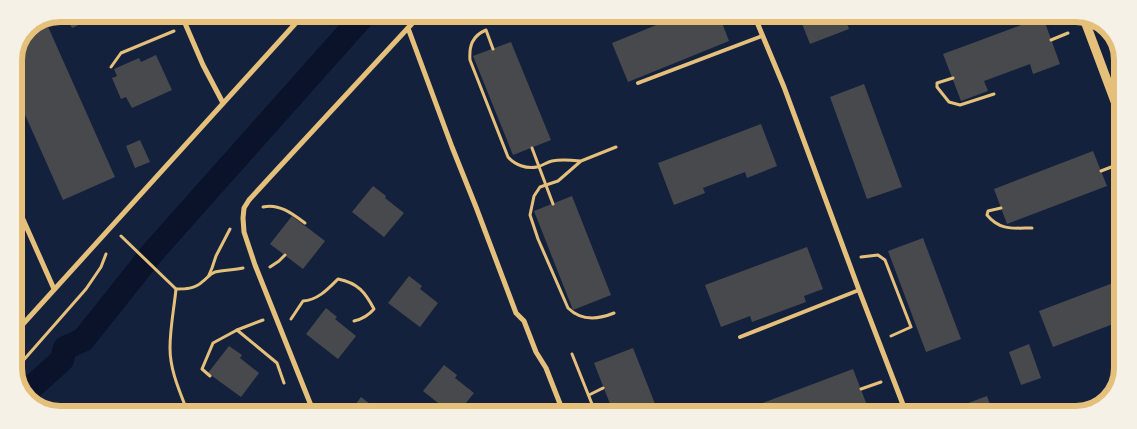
<svg xmlns="http://www.w3.org/2000/svg" width="1137" height="429" font-family="Barlow,sans-serif">
  <style>
    .lines { fill: none; stroke-linecap: round; stroke-linejoin: round }
    .canal { stroke: #0b132b; stroke-width: 24 }
    .building { fill: #48494c }
    .path { stroke: #e5c07b; stroke-width: 3 }
    .service { stroke: #e5c07b; stroke-width: 4 }
    .minor { stroke: #e5c07b; stroke-width: 5 }
    .tertiary { stroke: #e5c07b; stroke-width: 9 }
    .rim { fill: none; stroke: #e5c07b; stroke-width: 6 }
  </style>
  <rect width="100%" height="100%" fill="#14213d"/>
  <g class="lines">
    <path class="canal" d="M 23,395 L 62,360 L 65,348 L 83,340 L 153,252 L 364,15"/>
  </g>
  <g class="building">
    <path d="M 65,14 L 98,14 L 98,16 L 72,28 Z"/>
    <path d="M 527,15 L 550,15 L 530,23 Z"/>
    <path d="M 681,15 L 719,15 L 729,41 L 628,82 L 612,43 Z"/>
    <path d="M 799,16 L 844,16 L 849,29 L 810,44 Z"/>
    <path d="M 1043,17 L 1060,64 L 1033,74 L 1030,64 L 984,81 L 988,91 L 961,101 L 943,54 Z"/>
    <path d="M 45,20 L 115,177 L 63,200 L 14,90 L 14,58 L 28,27 Z"/>
    <path d="M 511,42 L 551,140 L 513,155 L 473,56 Z"/>
    <path d="M 156,55 L 172,90 L 132,108 L 126,97 L 121,99 L 112,78 L 117,76 L 114,69 L 139,58 L 141,62 Z"/>
    <path d="M 864,84 L 902,187 L 867,199 L 830,97 Z"/>
    <path d="M 761,124 L 777,166 L 747,178 L 745,172 L 703,188 L 705,193 L 674,205 L 658,163 Z"/>
    <path d="M 140,140 L 150,162 L 135,168 L 126,146 Z"/>
    <path d="M 1093,151 L 1107,186 L 1007,224 L 994,189 Z"/>
    <path d="M 373,186 L 386,196 L 385,198 L 404,213 L 384,237 L 352,212 Z"/>
    <path d="M 572,196 L 611,295 L 573,310 L 534,211 Z"/>
    <path d="M 292,216 L 325,241 L 303,269 L 270,244 Z"/>
    <path d="M 923,238 L 961,339 L 926,352 L 888,251 Z"/>
    <path d="M 807,247 L 823,289 L 804,296 L 806,302 L 752,322 L 750,316 L 721,327 L 705,285 Z"/>
    <path d="M 409,276 L 422,286 L 420,289 L 438,303 L 420,327 L 388,303 Z"/>
    <path d="M 1121,280 L 1121,321 L 1053,347 L 1039,311 Z"/>
    <path d="M 326,308 L 337,317 L 335,319 L 356,336 L 338,359 L 306,334 Z"/>
    <path d="M 1029,344 L 1041,378 L 1021,385 L 1009,352 Z"/>
    <path d="M 229,346 L 242,355 L 240,358 L 259,373 L 241,397 L 208,373 Z"/>
    <path d="M 633,348 L 659,414 L 614,414 L 594,363 Z"/>
    <path d="M 444,365 L 457,375 L 455,378 L 474,393 L 457,414 L 452,414 L 423,391 Z"/>
    <path d="M 853,369 L 870,413 L 864,415 L 754,414 L 752,407 Z"/>
    <path d="M 987,396 L 994,415 L 949,415 L 947,411 Z"/>
    <path d="M 361,397 L 375,408 L 374,411 L 377,413 L 349,413 Z"/>
  </g>
  <g class="lines">
    <g class="path">
      <path d="M 1051,40 L 1068,33"/>
      <path d="M 493,49 L 486,30 C 472,36 469,46 470,60 L 508,157 C 515,165 526,169 537,167 C 542,166 547,162 552,161 C 561,159 571,160 580,161"/>
      <path d="M 111,67 L 121,53 L 174,31"/>
      <path d="M 953,78 L 937,83 L 937,87 L 949,102 L 960,105 L 994,94"/>
      <path d="M 532,148 L 553,204"/>
      <path d="M 1101,171 L 1119,164"/>
      <path d="M 263,207 C 279,203 293,214 305,223"/>
      <path d="M 1001,208 L 988,211 L 987,215 C 1000,231 1014,228 1032,228"/>
      <path d="M 121,236 L 176,289 C 185,289 195,289 202,282 C 207,279 209,274 215,272 C 224,270 234,270 243,268"/>
      <path d="M 861,257 L 878,255 L 885,260 L 911,327 L 891,336"/>
      <path d="M 270,267 L 279,261 L 285,255"/>
      <path d="M 209,275 L 212,268 L 216,256 L 230,229"/>
      <path d="M 176,289 C 174,309 170,328 170,348 C 170,371 180,392 188,413"/>
      <path d="M 614,313 C 597,320 581,321 568,308 L 538,239 L 530,215 L 534,196 L 540,187 L 558,181 L 581,161 L 616,147"/>
      <path d="M 291,319 L 303,301 C 318,300 328,289 338,279 C 358,283 365,292 374,309 C 368,316 363,319 354,321"/>
      <path d="M 237,330 L 263,320"/>
      <path d="M 572,354 L 596,414"/>
      <path d="M 14,371 L 86,289 L 101,267 L 106,254"/>
      <path d="M 210,376 L 202,369 L 213,343 L 237,330 L 277,363 L 284,383"/>
      <path d="M 861,389 L 881,382"/>
      <path d="M 589,395 L 603,388"/>
      <path d="M 477,414 L 485,411"/>
    </g>
    <g class="service">
      <path d="M 638,83 L 762,36"/>
      <path d="M 740,337 L 859,290"/>
      <path d="M 877,415 L 903,405"/>
    </g>
    <g class="minor">
      <path d="M 181,14 L 203,65 L 223,103"/>
      <path d="M 754,15 L 784,87 L 859,290 L 907,415"/>
      <path d="M 408,28 L 452,147 L 476,207 L 516,313 L 524,321 L 536,352 L 546,368 L 564,414"/>
      <path d="M 14,199 L 54,289"/>
      <path d="M 14,334 L 304,14"/>
      <path d="M 314,413 L 255,265 L 244,232 L 243,218 L 244,208 L 249,200 L 271,176 L 420,15"/>
    </g>
    <path class="tertiary" d="M 1083,16 L 1123,123"/>
  </g>
  <path d="M0 0H1137V429H0ZM60 22H1076A38 38 0 0 1 1114 60V368A38 38 0 0 1 1076 406H60A38 38 0 0 1 22 368V60A38 38 0 0 1 60 22Z" fill="#f6f1e7" fill-rule="evenodd"/>
  <path class="rim" d="M60 22H1076A38 38 0 0 1 1114 60V368A38 38 0 0 1 1076 406H60A38 38 0 0 1 22 368V60A38 38 0 0 1 60 22Z"/>
</svg>
